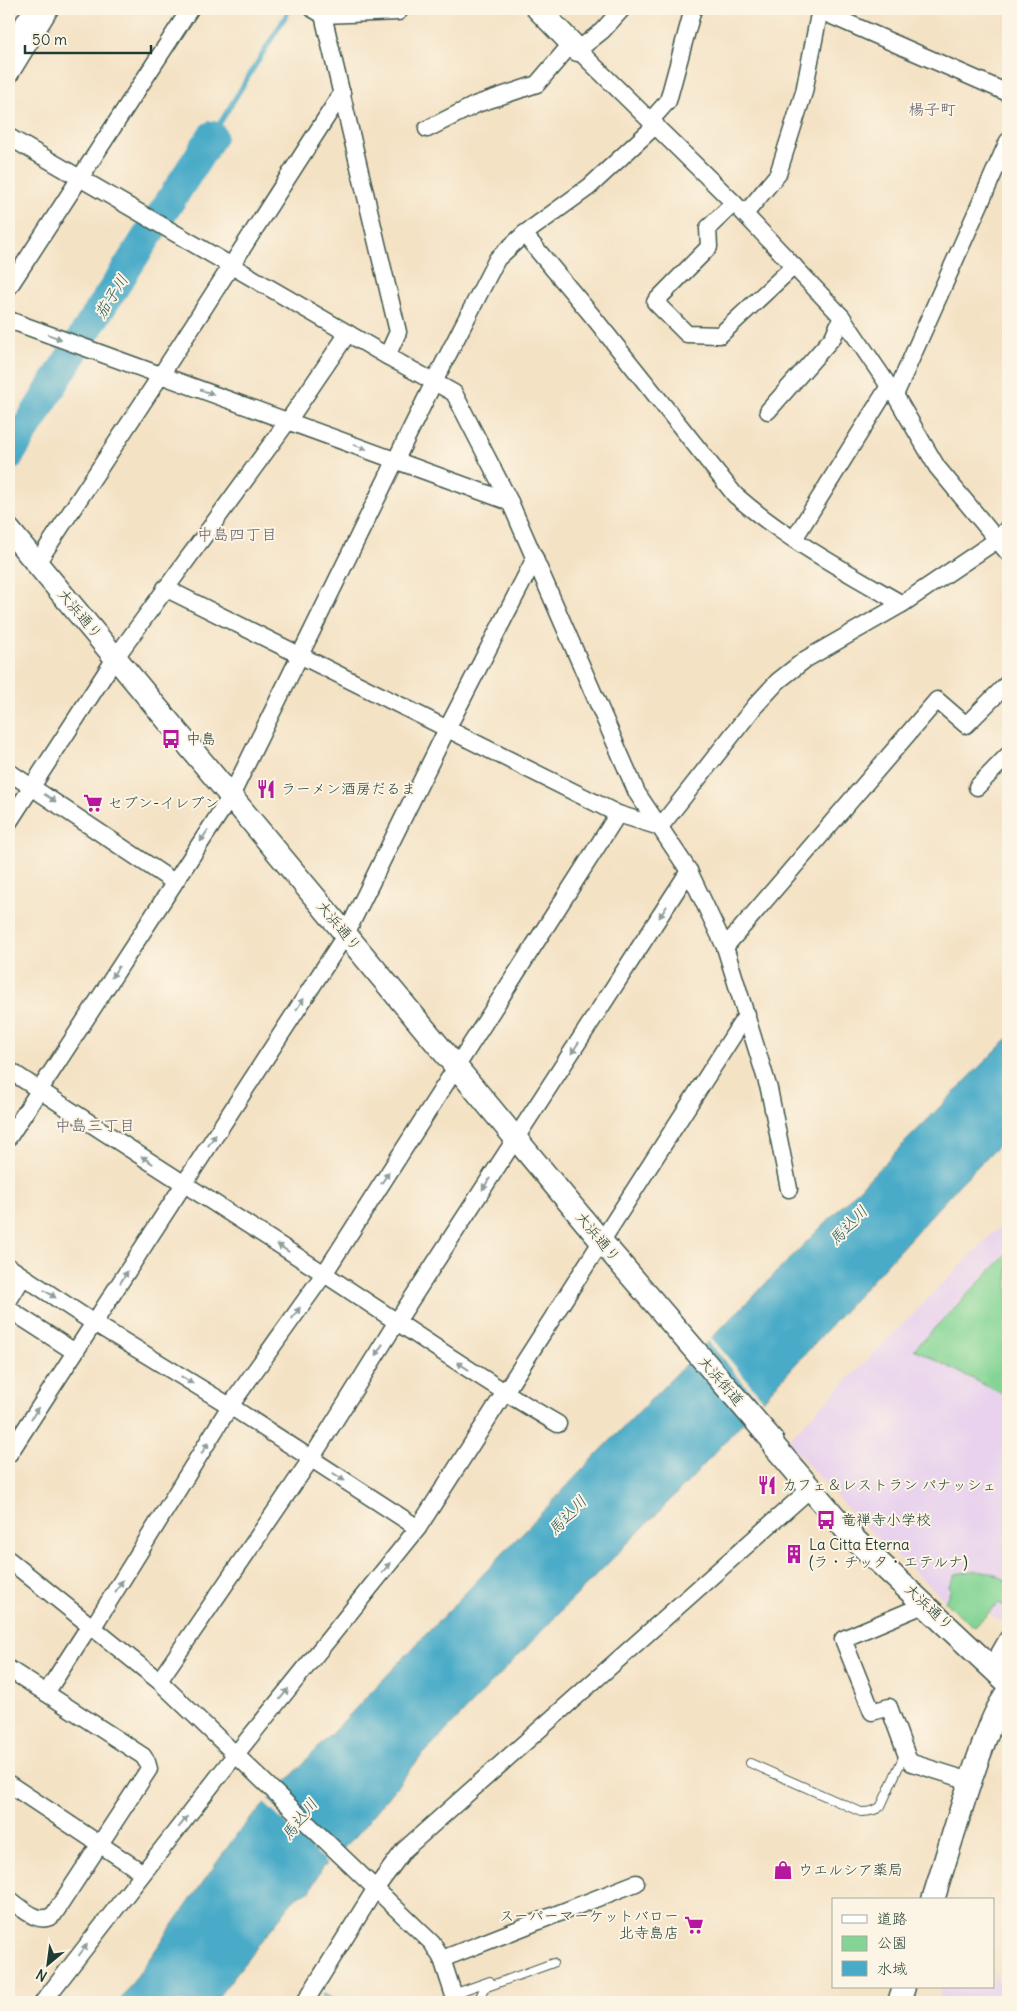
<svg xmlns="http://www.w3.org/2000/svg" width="1017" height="2011" font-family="Delius,'Klee One',sans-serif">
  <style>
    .built { fill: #e8d2ee }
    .green { fill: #84d595; stroke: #528964 }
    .water { fill: #49abc8; stroke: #34747e }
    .pier { fill: #f4e2c5 }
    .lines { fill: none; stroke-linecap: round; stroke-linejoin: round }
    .stream { stroke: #49abc8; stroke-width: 5 }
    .river { stroke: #49abc8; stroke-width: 30 }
    .lane-casing { stroke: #3f564a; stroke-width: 10 }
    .street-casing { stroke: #3f564a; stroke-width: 19 }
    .secondary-casing { stroke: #3f564a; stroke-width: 25 }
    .lane { stroke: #fff; stroke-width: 8 }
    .street { stroke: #fff; stroke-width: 16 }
    .secondary { stroke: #fff; stroke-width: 22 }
    .oneway { fill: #8f9e9a }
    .labels { text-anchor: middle; stroke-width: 4; stroke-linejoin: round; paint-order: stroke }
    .street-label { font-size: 15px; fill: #1f3d34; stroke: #fcf5e5 }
    .poi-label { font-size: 15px; fill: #1f3d34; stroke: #fcf5e5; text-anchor: start }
    .neighbourhood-label { font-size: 16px; fill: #66646d; stroke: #fcf5e5 }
    .water-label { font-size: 16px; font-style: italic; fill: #2c5e60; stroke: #fcf5e5 }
  </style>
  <rect width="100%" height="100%" fill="#fcf5e5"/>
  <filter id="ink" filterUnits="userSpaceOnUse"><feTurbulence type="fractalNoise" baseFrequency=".02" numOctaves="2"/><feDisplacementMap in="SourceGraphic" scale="10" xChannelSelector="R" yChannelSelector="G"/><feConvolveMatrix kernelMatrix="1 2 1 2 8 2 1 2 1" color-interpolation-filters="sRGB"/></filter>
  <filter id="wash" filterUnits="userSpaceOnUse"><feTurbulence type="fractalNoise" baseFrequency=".0096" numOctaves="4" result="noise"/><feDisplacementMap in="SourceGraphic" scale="20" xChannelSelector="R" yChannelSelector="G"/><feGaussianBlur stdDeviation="1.12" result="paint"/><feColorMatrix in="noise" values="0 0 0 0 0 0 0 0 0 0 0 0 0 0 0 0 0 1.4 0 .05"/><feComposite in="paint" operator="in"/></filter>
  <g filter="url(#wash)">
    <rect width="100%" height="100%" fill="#f4e2c5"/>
    <g class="built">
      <path d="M 1008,1218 L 1008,1618 L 1004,1624 L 989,1613 L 974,1627 L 857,1519 L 787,1441 Z"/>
      <path d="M 993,1970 L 1008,2002 L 938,2002 L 942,1987 L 993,1987 Z"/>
    </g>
    <g class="green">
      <path d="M 1008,1253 L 1008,1397 L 914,1349 Z"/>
      <path d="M 972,1571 L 989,1572 L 1008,1581 L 1008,1609 L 999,1603 L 974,1627 L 945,1602 L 951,1589 L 948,1588 L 955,1574 Z"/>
    </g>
    <path class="water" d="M 1008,1038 L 1008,1136 L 958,1186 L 689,1481 L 559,1613 L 419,1759 L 356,1836 L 322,1868 L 310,1891 L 296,1897 L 214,2002 L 119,2002 L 239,1831 L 606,1445 Z"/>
    <g class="pier">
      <path d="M 710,1336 L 765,1402 L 762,1405 L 707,1340 Z"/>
      <path d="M 267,1798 L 332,1862 L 329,1865 L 263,1802 Z"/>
    </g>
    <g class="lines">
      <g class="stream">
        <path d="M 212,136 L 290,9"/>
        <path d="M 324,1996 L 335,2002"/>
      </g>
      <path class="river" d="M 9,456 L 86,331 L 212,136"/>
    </g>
  </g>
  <g filter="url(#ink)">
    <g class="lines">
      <g class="lane-casing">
        <g id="lane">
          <path d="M 750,1763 L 861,1812 C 868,1812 876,1811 881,1806 L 905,1753"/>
          <path d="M 453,1994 L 490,1981"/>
          <path d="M 478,2002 L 484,1988 L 553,1963"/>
        </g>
      </g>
      <g class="street-casing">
        <g id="street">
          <path d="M 313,9 L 323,15 L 398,332 L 387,356"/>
          <path d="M 622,9 L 602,31 L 578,50 L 734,203 L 842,317 L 895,395 L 937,467 L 1008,553"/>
          <path d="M 816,9 L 1008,93"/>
          <path d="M 323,15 L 398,12 L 401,9"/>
          <path d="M 9,46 L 32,9"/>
          <path d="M 9,76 L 50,9"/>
          <path d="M 651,120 L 668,101 L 693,9"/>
          <path d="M 427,129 L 477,104 L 537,84 L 572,43"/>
          <path d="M 9,137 L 387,356 L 454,393 L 510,502 L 637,793 L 689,871 L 725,947 L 769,1089 L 789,1189"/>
          <path d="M 734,203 L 708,228 L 709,247 L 655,302 L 687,334 L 720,335 L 794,266"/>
          <path d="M 745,214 L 778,174 L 804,92 L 820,9"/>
          <path d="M 524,234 L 594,318 L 735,495 C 785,539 845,571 902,604"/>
          <path d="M 9,287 L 190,9"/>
          <path d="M 9,320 L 510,502"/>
          <path d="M 895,395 L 1008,141"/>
          <path d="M 768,411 L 833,337 L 842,317"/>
          <path d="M 794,539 L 889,386"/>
          <path d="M 37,563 L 161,375 L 342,93"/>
          <path d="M 165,588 L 618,814 L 660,827"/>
          <path d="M 9,772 L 174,882"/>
          <path d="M 977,787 L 1008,755"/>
          <path d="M 9,822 L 116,657 L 288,421 L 348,333"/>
          <path d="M 660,827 L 755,706 L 778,681 L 806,659 L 902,604 L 997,540 L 1008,528"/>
          <path d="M 725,947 L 937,700 L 966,725 L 1008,683"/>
          <path d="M 9,1070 C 113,1139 218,1205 323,1273 C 401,1324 477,1377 558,1424"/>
          <path d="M 9,1137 L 231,796 L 434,382 L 497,259 L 524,234 L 589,187 L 656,125"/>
          <path d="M 9,1267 L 94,1323 L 230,1406 L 418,1528"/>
          <path d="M 9,1300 L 23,1277"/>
          <path d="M 9,1307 L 10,1310 L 75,1352"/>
          <path d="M 9,1454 L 346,934 L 447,729 L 535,558"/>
          <path d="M 9,1560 L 159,1681 L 432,1943 L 442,1959"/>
          <path d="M 926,1604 L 843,1639 L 872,1712 L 889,1707 L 908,1759 L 912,1763 L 970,1781"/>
          <path d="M 93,1627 L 230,1406 L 324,1274 L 618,814"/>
          <path d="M 992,1666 L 1008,1638"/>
          <path d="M 9,1669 L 143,1756 L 147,1762 L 149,1769 L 54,1914 C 40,1927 22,1908 9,1899"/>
          <path d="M 159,1681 L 311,1459 L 396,1323 L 689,871"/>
          <path d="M 46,1693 L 90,1625"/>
          <path d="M 9,1784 L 143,1873"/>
          <path d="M 43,2002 L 228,1764 L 418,1528 L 747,1014"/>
          <path d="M 305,2002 L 376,1888 L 404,1850 L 810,1489"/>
          <path d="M 456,2002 L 442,1959 L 636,1883"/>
        </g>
      </g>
      <g class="secondary-casing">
        <g id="secondary">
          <path d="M 538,9 L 578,50"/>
          <path d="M 9,530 L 602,1242 L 772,1440 L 774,1446 L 853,1538 L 1008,1683"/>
          <path d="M 933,1900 C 948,1852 962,1803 979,1756 C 987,1735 994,1710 1008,1693"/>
          <path d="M 899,2002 L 904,1987"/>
        </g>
      </g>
      <use href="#lane" class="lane"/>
      <use href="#street" class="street"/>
      <use href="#secondary" class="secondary"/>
    </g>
    <defs><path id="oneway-solid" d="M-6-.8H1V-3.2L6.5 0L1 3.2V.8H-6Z" transform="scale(1.25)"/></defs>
    <g class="oneway">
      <use href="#oneway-solid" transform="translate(55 337) rotate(20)"/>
      <use href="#oneway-solid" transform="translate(207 392) rotate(20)"/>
      <use href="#oneway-solid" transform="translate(360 447) rotate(20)"/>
      <use href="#oneway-solid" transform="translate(50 798) rotate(34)"/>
      <use href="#oneway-solid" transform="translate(204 836) rotate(123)"/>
      <use href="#oneway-solid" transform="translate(663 912) rotate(123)"/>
      <use href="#oneway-solid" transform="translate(115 972) rotate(123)"/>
      <use href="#oneway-solid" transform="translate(300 1004) rotate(-57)"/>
      <use href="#oneway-solid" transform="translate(575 1048) rotate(123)"/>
      <use href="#oneway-solid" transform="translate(212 1140) rotate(-57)"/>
      <use href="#oneway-solid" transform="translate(147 1160) rotate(-147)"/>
      <use href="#oneway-solid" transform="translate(385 1178) rotate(-57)"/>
      <use href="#oneway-solid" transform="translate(486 1184) rotate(123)"/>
      <use href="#oneway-solid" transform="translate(283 1248) rotate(-147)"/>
      <use href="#oneway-solid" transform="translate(124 1277) rotate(-58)"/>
      <use href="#oneway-solid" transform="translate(50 1294) rotate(33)"/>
      <use href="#oneway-solid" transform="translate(296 1313) rotate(-55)"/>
      <use href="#oneway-solid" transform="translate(379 1350) rotate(122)"/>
      <use href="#oneway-solid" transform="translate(463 1366) rotate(-147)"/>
      <use href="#oneway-solid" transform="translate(187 1380) rotate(31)"/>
      <use href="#oneway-solid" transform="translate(35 1413) rotate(-57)"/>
      <use href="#oneway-solid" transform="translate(205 1448) rotate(-58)"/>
      <use href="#oneway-solid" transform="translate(339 1477) rotate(33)"/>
      <use href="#oneway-solid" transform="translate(386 1568) rotate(-51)"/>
      <use href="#oneway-solid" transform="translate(119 1586) rotate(-58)"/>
      <use href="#oneway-solid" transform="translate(284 1694) rotate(-51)"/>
      <use href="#oneway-solid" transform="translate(183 1822) rotate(-52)"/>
      <use href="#oneway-solid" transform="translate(83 1950) rotate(-53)"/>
    </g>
  </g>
  <defs>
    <g id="bus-bare" transform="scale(1.5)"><path d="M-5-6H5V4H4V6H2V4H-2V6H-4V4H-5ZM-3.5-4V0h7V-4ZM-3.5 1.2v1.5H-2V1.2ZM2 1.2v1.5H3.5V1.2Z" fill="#b5179e" stroke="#fcf5e5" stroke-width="2.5" paint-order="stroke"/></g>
    <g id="restaurant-bare" transform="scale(1.5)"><path d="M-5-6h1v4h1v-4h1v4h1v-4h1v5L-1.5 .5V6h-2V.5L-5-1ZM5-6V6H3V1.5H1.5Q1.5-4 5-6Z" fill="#b5179e" stroke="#fcf5e5" stroke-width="2.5" paint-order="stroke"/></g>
    <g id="supermarket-bare" transform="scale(1.5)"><path d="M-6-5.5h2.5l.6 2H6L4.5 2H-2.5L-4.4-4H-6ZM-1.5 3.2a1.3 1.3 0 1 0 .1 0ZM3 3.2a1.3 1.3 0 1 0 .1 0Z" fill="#b5179e" stroke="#fcf5e5" stroke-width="2.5" paint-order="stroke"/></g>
    <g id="building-bare" transform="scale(1.5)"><path d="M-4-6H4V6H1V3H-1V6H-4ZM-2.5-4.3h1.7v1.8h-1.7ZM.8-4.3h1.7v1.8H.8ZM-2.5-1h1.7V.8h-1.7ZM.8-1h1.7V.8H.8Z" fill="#b5179e" stroke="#fcf5e5" stroke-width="2.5" paint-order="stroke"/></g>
    <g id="shop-bare" transform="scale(1.5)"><path d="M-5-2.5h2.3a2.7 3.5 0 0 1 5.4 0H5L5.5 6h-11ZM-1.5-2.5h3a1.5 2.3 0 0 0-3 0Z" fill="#b5179e" stroke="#fcf5e5" stroke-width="2.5" paint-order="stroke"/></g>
  </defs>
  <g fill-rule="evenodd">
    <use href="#bus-bare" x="171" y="739"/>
    <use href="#restaurant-bare" x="266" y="789"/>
    <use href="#supermarket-bare" x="93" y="803"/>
    <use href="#restaurant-bare" x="767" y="1485"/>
    <use href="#bus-bare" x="826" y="1520"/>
    <use href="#building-bare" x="794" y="1554"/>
    <use href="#shop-bare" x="783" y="1870"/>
    <use href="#supermarket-bare" x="694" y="1925"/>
  </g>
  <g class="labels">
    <g class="street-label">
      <text transform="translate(80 614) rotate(50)" y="5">大浜通り</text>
      <text transform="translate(339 926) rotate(50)" y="5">大浜通り</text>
      <text transform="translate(598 1237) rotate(50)" y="5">大浜通り</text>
      <text transform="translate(721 1381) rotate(49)" y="5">大浜街道</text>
      <text transform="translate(929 1607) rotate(43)" y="5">大浜通り</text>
    </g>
    <g class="poi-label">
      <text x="186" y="744">中島</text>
      <text x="281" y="794">ラーメン酒房だるま</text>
      <text x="108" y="808">セブン-イレブン</text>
      <text x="782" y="1490">カフェ＆レストラン パナッシェ</text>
      <text x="841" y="1525">竜禅寺小学校</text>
      <text x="809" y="1550">La Citta Eterna<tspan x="809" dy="17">(ラ・チッタ・エテルナ)</tspan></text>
      <text x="798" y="1875">ウエルシア薬局</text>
      <text x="679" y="1921" text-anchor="end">スーパーマーケットバロー<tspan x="679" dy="17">北寺島店</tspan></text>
    </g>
    <g class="neighbourhood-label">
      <text x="932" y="115">楊子町</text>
      <text x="237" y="540">中島四丁目</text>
      <text x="95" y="1131">中島三丁目</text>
    </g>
    <g class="water-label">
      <text transform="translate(111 296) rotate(-58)" y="6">茄子川</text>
      <text transform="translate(848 1225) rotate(-46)" y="6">馬込川</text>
      <text transform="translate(567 1515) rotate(-46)" y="6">馬込川</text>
      <text transform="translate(299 1819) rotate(-52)" y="6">馬込川</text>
    </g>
  </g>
  <rect width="1017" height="2011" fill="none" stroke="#fcf5e5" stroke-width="30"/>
  <rect x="832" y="1898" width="162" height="90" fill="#fcf5e5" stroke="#a4ab9e"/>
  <rect x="842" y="1915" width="25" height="8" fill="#ffffff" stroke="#a4ab9e"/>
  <text x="877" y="1924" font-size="15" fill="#1f3d34">道路</text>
  <rect x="842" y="1936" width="25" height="15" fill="#84d595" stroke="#a4ab9e"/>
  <text x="877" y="1948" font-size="15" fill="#1f3d34">公園</text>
  <rect x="842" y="1961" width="25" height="15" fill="#49abc8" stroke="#a4ab9e"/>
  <text x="877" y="1974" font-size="15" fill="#1f3d34">水域</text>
  <g transform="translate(48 1964) rotate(209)" stroke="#fcf5e5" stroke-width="4" paint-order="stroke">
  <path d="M0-4L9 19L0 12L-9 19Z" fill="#1f3d34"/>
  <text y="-8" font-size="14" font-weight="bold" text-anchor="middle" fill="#1f3d34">N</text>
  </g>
  <path d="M25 45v8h126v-8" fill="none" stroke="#1f3d34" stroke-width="2.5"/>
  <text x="32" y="45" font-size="15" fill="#1f3d34" stroke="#fcf5e5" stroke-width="4" paint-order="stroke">50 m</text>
</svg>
